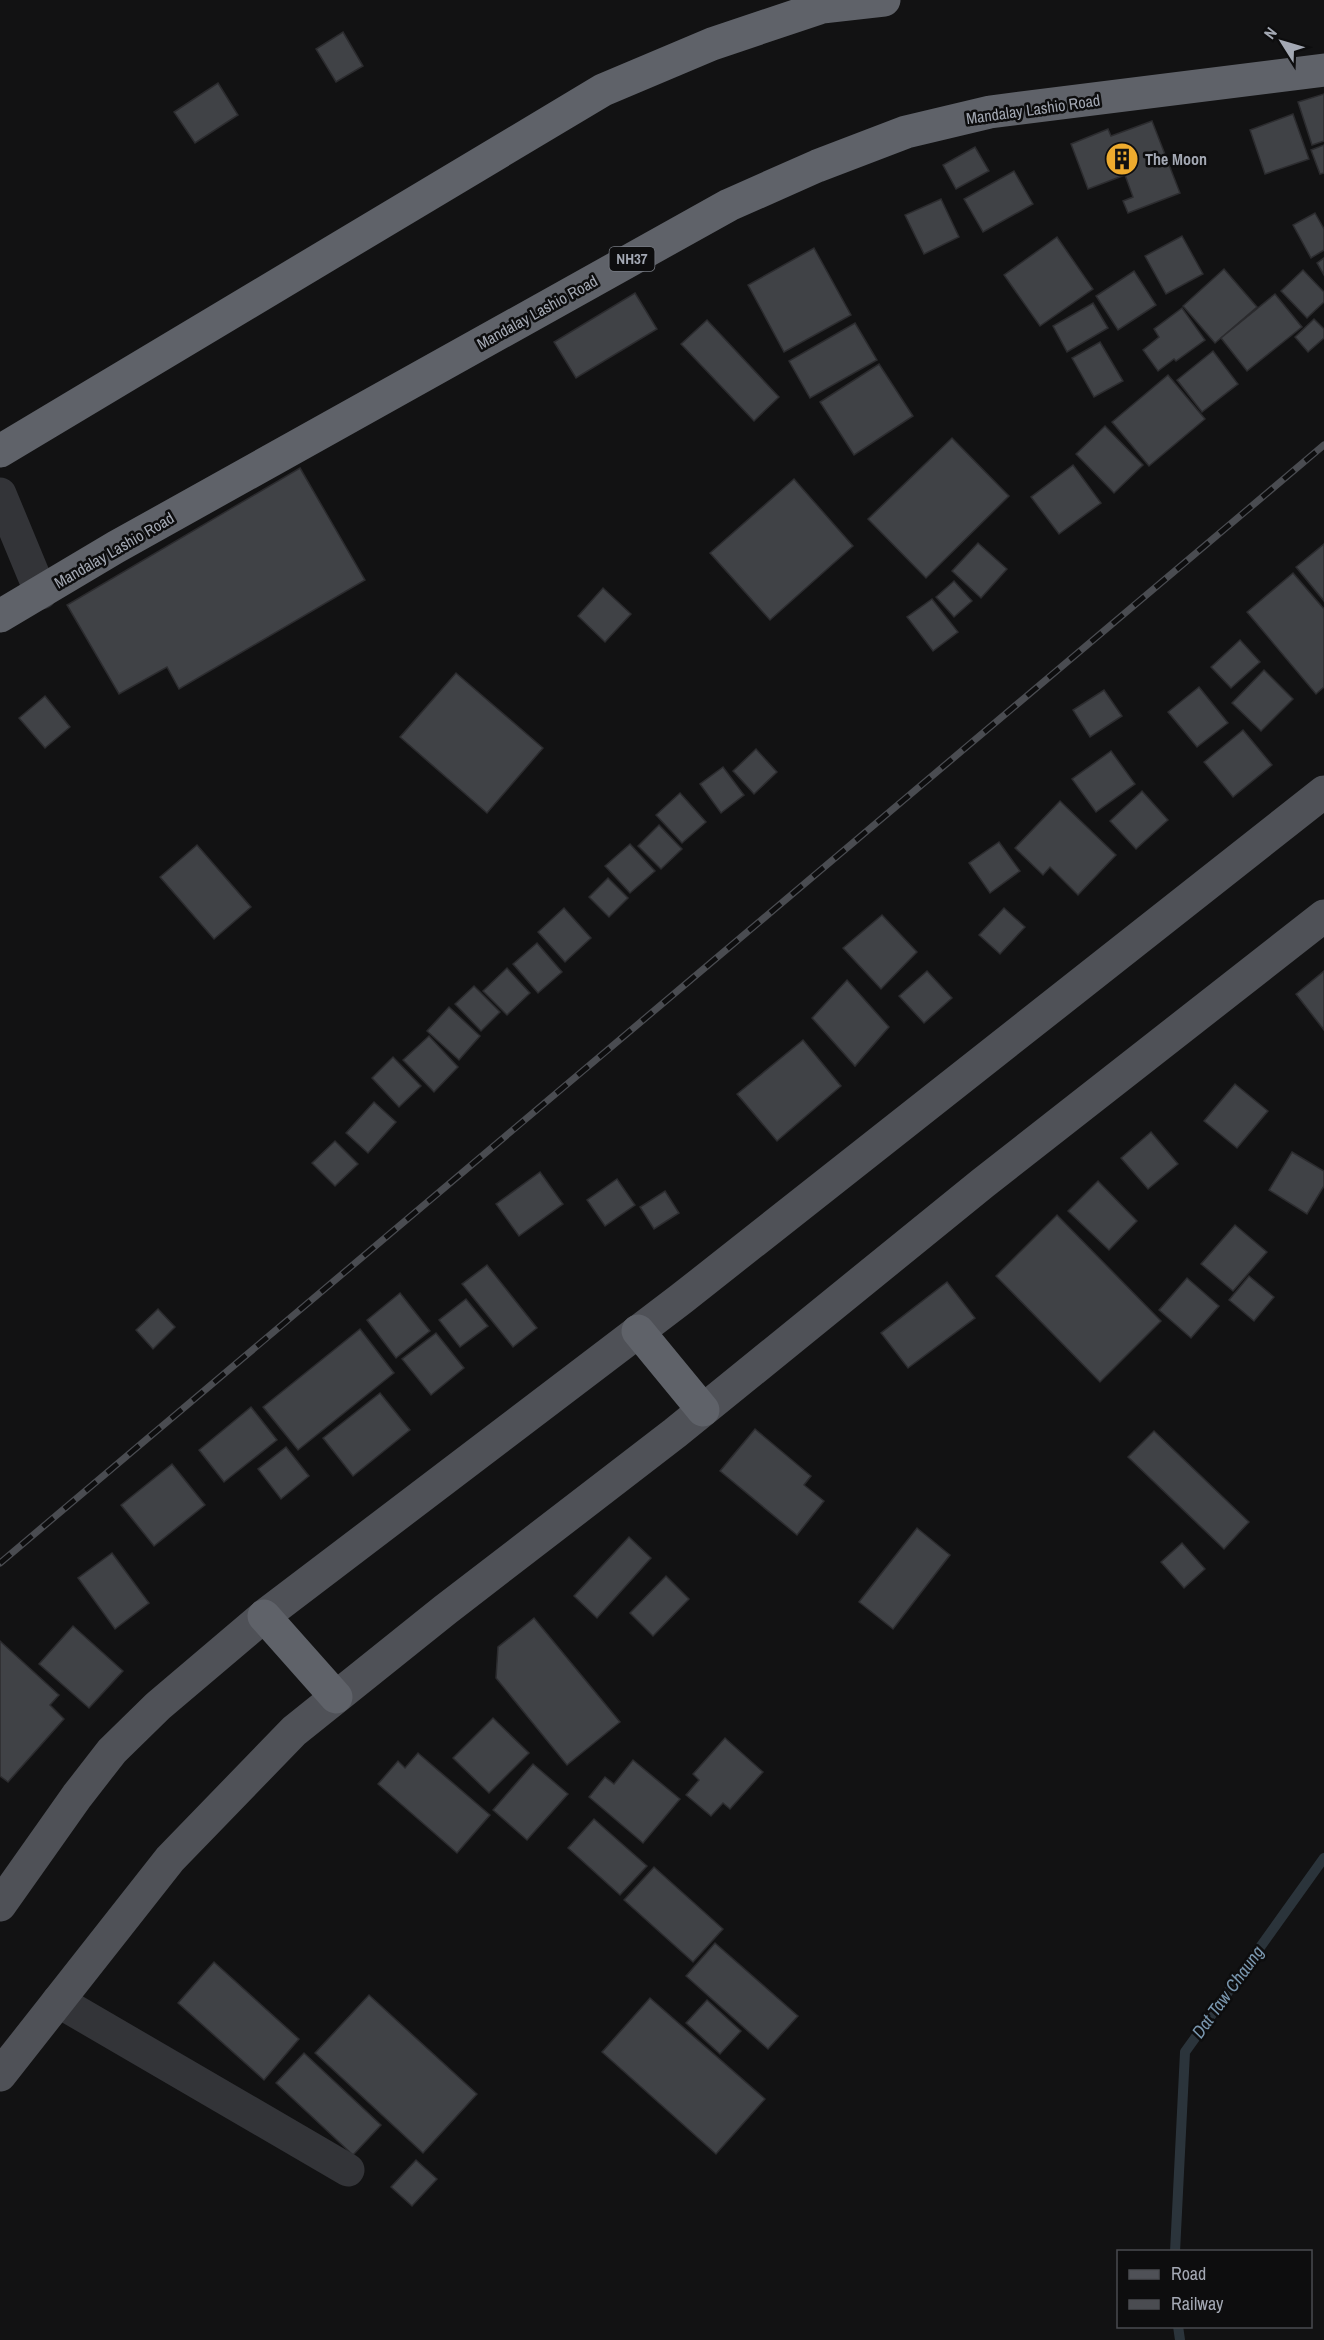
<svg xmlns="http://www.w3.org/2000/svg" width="1324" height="2340" font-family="'Archivo Narrow',sans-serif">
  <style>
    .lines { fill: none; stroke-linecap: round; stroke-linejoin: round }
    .stream { stroke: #2b343b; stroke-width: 10 }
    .building { fill: #404246; stroke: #2c2c2f; stroke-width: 1.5 }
    .minor { stroke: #333438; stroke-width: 33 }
    .major { stroke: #4f5157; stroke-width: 33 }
    .highway { stroke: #5f6269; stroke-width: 33 }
    .rail-casing { stroke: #4a4c51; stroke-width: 7 }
    .rail { stroke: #0d0d0e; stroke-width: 4.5; stroke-dasharray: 14; stroke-linecap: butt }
    .labels { text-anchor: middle; stroke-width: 5; stroke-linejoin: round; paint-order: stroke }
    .shield { fill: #0d0d0e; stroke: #767a82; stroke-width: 1.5 }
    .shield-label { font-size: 15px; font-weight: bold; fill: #a3a8b3 }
    .street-label { font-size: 16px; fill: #a3a8b3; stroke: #0d0d0e }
    .poi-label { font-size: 16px; font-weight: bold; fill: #a3a8b3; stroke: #0d0d0e; text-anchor: start }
    .water-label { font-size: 18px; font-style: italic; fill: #7a97af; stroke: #0d0d0e }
  </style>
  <rect width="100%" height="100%" fill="#121213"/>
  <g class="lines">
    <g class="stream">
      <path d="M 1175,2252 L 1185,2052 L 1324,1858"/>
      <path d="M 1178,2326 L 1180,2340"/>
    </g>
  </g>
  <g class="building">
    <path d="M 343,32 L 363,66 L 336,82 L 316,49 Z"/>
    <path d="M 218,83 L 238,115 L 195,143 L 174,112 Z"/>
    <path d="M 1324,94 L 1324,141 L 1312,145 L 1298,102 Z"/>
    <path d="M 1293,114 L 1309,159 L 1265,174 L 1250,130 Z"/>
    <path d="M 1152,121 L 1180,193 L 1128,213 L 1123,201 L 1133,197 L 1125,175 L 1088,189 L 1071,144 L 1108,129 L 1111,136 Z"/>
    <path d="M 1324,145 L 1324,173 L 1320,174 L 1311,150 Z"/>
    <path d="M 975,147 L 989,171 L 956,189 L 943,165 Z"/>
    <path d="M 1014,171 L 1033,204 L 983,232 L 964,199 Z"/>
    <path d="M 941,199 L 959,237 L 924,254 L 905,215 Z"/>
    <path d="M 1315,213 L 1324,229 L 1324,250 L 1311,258 L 1293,225 Z"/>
    <path d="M 1182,236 L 1203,274 L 1166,294 L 1145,256 Z"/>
    <path d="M 1057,237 L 1093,289 L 1040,326 L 1004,275 Z"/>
    <path d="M 814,248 L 851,315 L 784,352 L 748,285 Z"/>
    <path d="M 1324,258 L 1324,275 L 1317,263 Z"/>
    <path d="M 1224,269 L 1257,307 L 1215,343 L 1183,306 Z"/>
    <path d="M 1303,270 L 1324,292 L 1324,302 L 1307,318 L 1281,291 Z"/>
    <path d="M 1134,271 L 1156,305 L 1118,330 L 1096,296 Z"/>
    <path d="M 635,293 L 657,329 L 576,378 L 554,342 Z"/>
    <path d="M 1275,294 L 1302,327 L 1247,371 L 1221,338 Z"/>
    <path d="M 1093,303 L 1108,328 L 1067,352 L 1053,326 Z"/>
    <path d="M 1182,308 L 1205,340 L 1176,361 L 1174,359 L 1158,371 L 1143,350 L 1159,337 L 1154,329 Z"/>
    <path d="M 1314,319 L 1324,329 L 1324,338 L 1308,352 L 1295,337 Z"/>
    <path d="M 707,320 L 779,397 L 754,421 L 681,344 Z"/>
    <path d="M 855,323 L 877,360 L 810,398 L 789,361 Z"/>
    <path d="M 1100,342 L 1123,381 L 1094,397 L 1072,358 Z"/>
    <path d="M 1213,351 L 1238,384 L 1202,412 L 1177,380 Z"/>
    <path d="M 879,364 L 913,416 L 854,455 L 820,402 Z"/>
    <path d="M 1168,375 L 1205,419 L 1149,466 L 1112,422 Z"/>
    <path d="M 1105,426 L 1143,465 L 1114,493 L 1076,454 Z"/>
    <path d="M 952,438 L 1009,496 L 926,578 L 868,519 Z"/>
    <path d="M 1073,465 L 1101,503 L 1059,534 L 1031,497 Z"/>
    <path d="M 300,468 L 365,580 L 179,689 L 167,667 L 119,694 L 67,605 Z"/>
    <path d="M 794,479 L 853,546 L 770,620 L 710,553 Z"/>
    <path d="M 978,543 L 1007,569 L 981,598 L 952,571 Z"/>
    <path d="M 1324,544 L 1324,601 L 1296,567 Z"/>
    <path d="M 1293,573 L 1324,609 L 1324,687 L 1316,694 L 1247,612 Z"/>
    <path d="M 954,581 L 972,601 L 954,617 L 936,597 Z"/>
    <path d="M 603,588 L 631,614 L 605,642 L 578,616 Z"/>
    <path d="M 932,599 L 958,632 L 933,651 L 907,617 Z"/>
    <path d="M 1240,640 L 1260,662 L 1231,688 L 1211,667 Z"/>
    <path d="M 1264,670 L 1293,699 L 1261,731 L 1232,703 Z"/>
    <path d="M 456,673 L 543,748 L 487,813 L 400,737 Z"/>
    <path d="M 1199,687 L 1228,723 L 1197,747 L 1168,712 Z"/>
    <path d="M 1104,690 L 1122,716 L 1090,737 L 1073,710 Z"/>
    <path d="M 45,696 L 70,727 L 45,748 L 19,718 Z"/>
    <path d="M 1243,730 L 1272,765 L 1233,797 L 1204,762 Z"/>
    <path d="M 756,749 L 777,772 L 754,794 L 733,771 Z"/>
    <path d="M 1111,751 L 1135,784 L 1096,812 L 1072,779 Z"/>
    <path d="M 723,767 L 744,795 L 721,813 L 700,784 Z"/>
    <path d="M 1142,791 L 1168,820 L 1136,849 L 1110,821 Z"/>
    <path d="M 680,793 L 706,822 L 682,843 L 656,815 Z"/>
    <path d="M 1060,801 L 1116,855 L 1078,895 L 1050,867 L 1043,875 L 1015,848 Z"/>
    <path d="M 659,825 L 682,849 L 661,869 L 638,846 Z"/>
    <path d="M 999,842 L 1020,871 L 990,893 L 969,863 Z"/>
    <path d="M 630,844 L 655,871 L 630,893 L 605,866 Z"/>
    <path d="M 197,845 L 251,907 L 214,939 L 160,877 Z"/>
    <path d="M 608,878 L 628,898 L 609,917 L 589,897 Z"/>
    <path d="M 564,908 L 591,938 L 565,962 L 538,932 Z"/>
    <path d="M 1004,908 L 1025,927 L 1000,954 L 979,935 Z"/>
    <path d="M 882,915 L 917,952 L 881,989 L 843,948 Z"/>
    <path d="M 537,943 L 562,972 L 538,993 L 513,964 Z"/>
    <path d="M 507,968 L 530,993 L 507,1015 L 483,991 Z"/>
    <path d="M 927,971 L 952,998 L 924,1023 L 899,996 Z"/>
    <path d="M 1324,971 L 1324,1030 L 1296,994 Z"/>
    <path d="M 847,980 L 889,1027 L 855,1066 L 812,1018 Z"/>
    <path d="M 474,986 L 500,1012 L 481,1031 L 455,1004 Z"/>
    <path d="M 449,1007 L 480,1036 L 459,1060 L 427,1031 Z"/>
    <path d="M 429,1036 L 458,1067 L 434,1092 L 403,1060 Z"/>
    <path d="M 803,1040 L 841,1086 L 777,1141 L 737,1094 Z"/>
    <path d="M 393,1057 L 421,1086 L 399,1107 L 372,1078 Z"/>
    <path d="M 1235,1084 L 1268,1111 L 1237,1148 L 1204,1121 Z"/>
    <path d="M 374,1102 L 396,1122 L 368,1153 L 346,1133 Z"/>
    <path d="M 1151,1132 L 1178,1164 L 1148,1189 L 1121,1158 Z"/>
    <path d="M 335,1141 L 358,1164 L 335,1186 L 312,1163 Z"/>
    <path d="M 1292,1152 L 1324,1171 L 1324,1186 L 1307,1214 L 1269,1190 Z"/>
    <path d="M 540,1172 L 563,1204 L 519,1236 L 496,1204 Z"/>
    <path d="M 617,1179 L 635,1205 L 605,1226 L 587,1200 Z"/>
    <path d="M 1098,1181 L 1137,1221 L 1109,1250 L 1068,1211 Z"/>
    <path d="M 665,1191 L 679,1213 L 654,1229 L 640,1207 Z"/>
    <path d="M 1057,1215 L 1161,1321 L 1100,1382 L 996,1276 Z"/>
    <path d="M 1235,1225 L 1267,1252 L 1233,1291 L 1201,1264 Z"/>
    <path d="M 487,1265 L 537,1328 L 513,1347 L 462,1284 Z"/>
    <path d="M 1249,1276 L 1274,1297 L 1254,1321 L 1229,1300 Z"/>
    <path d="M 1187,1278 L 1219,1306 L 1191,1338 L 1159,1310 Z"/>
    <path d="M 947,1282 L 975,1318 L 908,1368 L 881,1333 Z"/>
    <path d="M 400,1293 L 430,1331 L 396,1358 L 367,1320 Z"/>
    <path d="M 466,1299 L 488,1326 L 460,1347 L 439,1320 Z"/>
    <path d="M 158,1309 L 175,1327 L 153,1349 L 136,1330 Z"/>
    <path d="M 360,1329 L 394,1373 L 298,1450 L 263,1407 Z"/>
    <path d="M 436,1333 L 464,1368 L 431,1395 L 402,1359 Z"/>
    <path d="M 380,1393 L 410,1430 L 353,1476 L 323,1438 Z"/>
    <path d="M 251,1407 L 277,1440 L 224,1482 L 199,1450 Z"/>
    <path d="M 755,1429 L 811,1476 L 804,1485 L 824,1501 L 797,1535 L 720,1471 Z"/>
    <path d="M 1154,1431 L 1249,1522 L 1224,1549 L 1128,1457 Z"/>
    <path d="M 286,1447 L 309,1476 L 281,1499 L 258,1469 Z"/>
    <path d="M 172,1464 L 205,1505 L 154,1546 L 121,1505 Z"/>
    <path d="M 917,1528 L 950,1555 L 893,1629 L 859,1602 Z"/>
    <path d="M 629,1537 L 651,1558 L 597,1618 L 574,1596 Z"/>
    <path d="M 1182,1543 L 1205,1569 L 1184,1588 L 1161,1562 Z"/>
    <path d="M 112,1553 L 149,1603 L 115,1629 L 78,1578 Z"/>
    <path d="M 666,1576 L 689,1599 L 653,1636 L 630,1613 Z"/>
    <path d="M 534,1618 L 620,1722 L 567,1765 L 496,1678 L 498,1647 Z"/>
    <path d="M 73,1626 L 123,1671 L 89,1708 L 39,1664 Z"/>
    <path d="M 0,1641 L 59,1695 L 50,1705 L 64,1719 L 8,1782 L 0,1776 Z"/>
    <path d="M 493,1718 L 529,1753 L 489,1793 L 453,1758 Z"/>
    <path d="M 725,1738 L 763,1772 L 730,1809 L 723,1803 L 711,1816 L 686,1795 L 699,1780 L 693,1774 Z"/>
    <path d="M 418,1753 L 490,1815 L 457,1853 L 378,1784 L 398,1761 L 405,1768 Z"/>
    <path d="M 633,1760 L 680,1799 L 643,1843 L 589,1797 L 605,1777 L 614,1784 Z"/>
    <path d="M 533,1764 L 568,1794 L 527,1840 L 493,1810 Z"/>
    <path d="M 594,1819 L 647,1866 L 620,1895 L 568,1848 Z"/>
    <path d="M 654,1867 L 723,1929 L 693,1962 L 624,1900 Z"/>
    <path d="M 715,1943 L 798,2016 L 768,2049 L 686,1976 Z"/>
    <path d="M 214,1962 L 299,2039 L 264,2080 L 178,2003 Z"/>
    <path d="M 369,1995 L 477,2094 L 423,2153 L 315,2053 Z"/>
    <path d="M 650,1998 L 765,2099 L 716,2154 L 602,2052 Z"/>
    <path d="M 707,2000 L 741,2031 L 720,2054 L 686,2023 Z"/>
    <path d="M 304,2053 L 381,2125 L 353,2155 L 276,2083 Z"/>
    <path d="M 416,2160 L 437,2179 L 412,2206 L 391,2187 Z"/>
  </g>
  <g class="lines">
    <g class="minor">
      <path d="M 0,494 L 41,593"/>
      <path d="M 58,2001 L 348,2170"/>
    </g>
    <g class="major">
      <path d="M 0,1905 L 77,1796 L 112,1751 L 158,1706 L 264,1616 L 681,1299 L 1324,792"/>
      <path d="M 0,2075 L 170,1859 L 294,1731 L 445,1610 L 675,1433 L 983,1183 L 1324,916"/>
    </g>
    <g class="highway">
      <path d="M 0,451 L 603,90 L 712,44 L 822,7 L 884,0"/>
      <path d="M 0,616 L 116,547 L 729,205 L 817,166 L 906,132 L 990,112 L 1324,70"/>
      <path d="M 638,1331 L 703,1410"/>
      <path d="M 264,1616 L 336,1697"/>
    </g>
    <g class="rail-casing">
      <path id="rail" d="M 0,1563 L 1324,445"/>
    </g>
    <use href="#rail" class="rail"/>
  </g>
  <defs>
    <g id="building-disc" transform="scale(1.725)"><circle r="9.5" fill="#eeab2e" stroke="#0d0d0e"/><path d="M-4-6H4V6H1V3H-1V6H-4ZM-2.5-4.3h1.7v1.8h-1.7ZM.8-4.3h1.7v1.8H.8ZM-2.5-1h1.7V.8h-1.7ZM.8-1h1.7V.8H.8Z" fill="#111"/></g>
  </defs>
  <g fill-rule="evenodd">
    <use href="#building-disc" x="1122" y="159"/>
  </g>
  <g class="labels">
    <rect class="shield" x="609.5" y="247" width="45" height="24" rx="4.5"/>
    <g class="shield-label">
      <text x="632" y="264">NH37</text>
    </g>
    <g class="street-label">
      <text transform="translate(1033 109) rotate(-8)" y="6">Mandalay Lashio Road</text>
      <text transform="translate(537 312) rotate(-29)" y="6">Mandalay Lashio Road</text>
      <text transform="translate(114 550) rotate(-30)" y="6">Mandalay Lashio Road</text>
    </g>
    <g class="poi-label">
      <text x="1145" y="165">The Moon</text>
    </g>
    <g class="water-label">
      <text transform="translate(1228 1992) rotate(-54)" y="6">Dat Taw Chaung</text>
    </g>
  </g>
  <rect x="1117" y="2250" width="195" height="78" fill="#0d0d0e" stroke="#494b50" stroke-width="1.5"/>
  <rect x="1129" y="2270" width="30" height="9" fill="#4f5157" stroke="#494b50" stroke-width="1.5"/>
  <text x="1171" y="2280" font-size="18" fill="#a3a8b3">Road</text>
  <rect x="1129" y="2300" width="30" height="9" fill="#4a4c51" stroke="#494b50" stroke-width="1.5"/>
  <text x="1171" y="2310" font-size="18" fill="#a3a8b3">Railway</text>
  <g transform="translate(1282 42) rotate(307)" stroke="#0d0d0e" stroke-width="4.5" paint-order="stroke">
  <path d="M0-4.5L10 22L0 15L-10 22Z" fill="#a3a8b3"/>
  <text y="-9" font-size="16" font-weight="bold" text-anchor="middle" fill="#a3a8b3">N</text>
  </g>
</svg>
